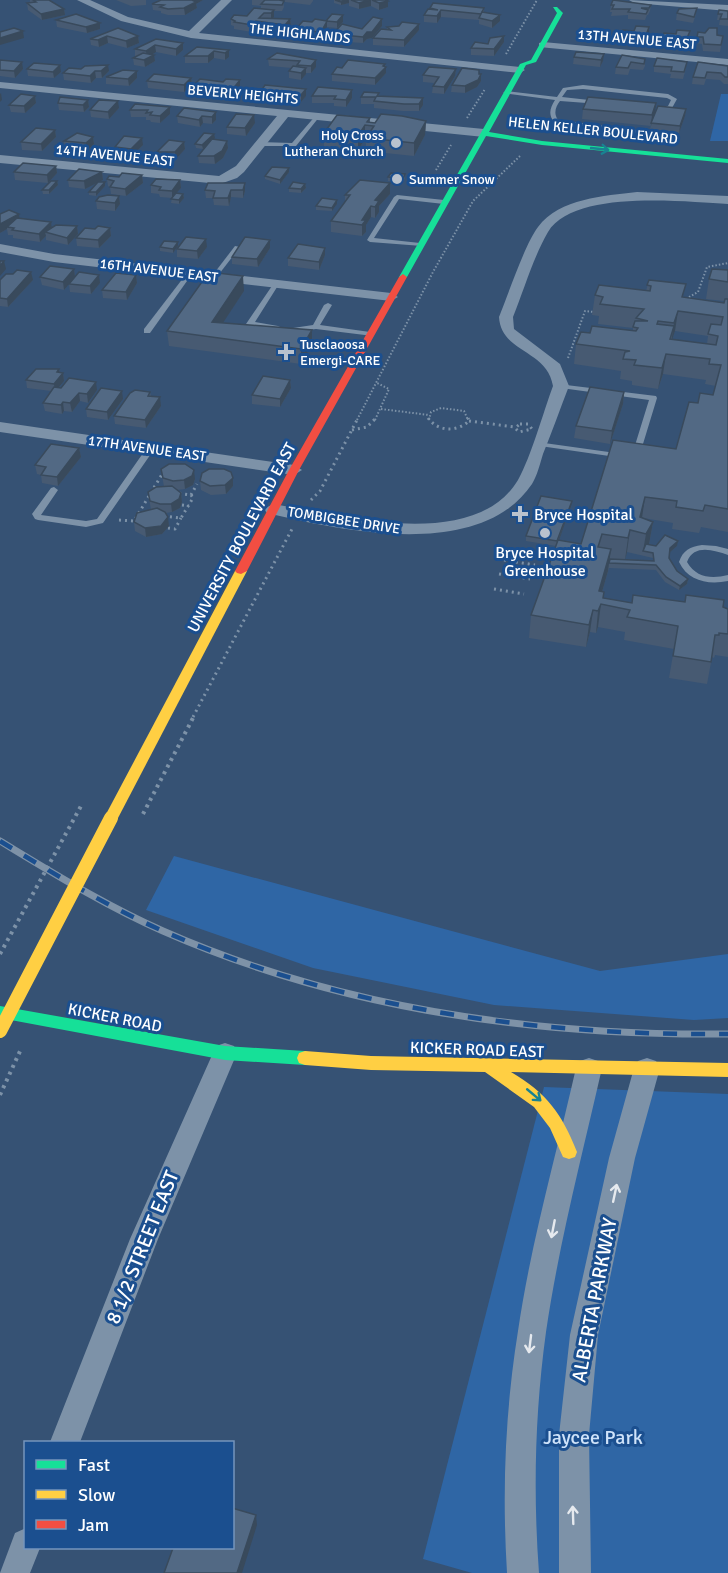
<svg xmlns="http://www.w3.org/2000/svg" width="728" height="1573" font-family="Signika,sans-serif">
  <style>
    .green { fill: #2f66a5 }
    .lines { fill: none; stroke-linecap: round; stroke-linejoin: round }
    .path-far2 { stroke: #7d92a8; stroke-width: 2; stroke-dasharray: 1.5 2; stroke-linecap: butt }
    .path-far1 { stroke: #7d92a8; stroke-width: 3; stroke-dasharray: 2 4; stroke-linecap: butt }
    .path { stroke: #7d92a8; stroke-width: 4; stroke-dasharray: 3 4.5; stroke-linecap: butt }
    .lane { fill: #7d92a8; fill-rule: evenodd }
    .street { fill: #7d92a8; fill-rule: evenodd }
    .fast { fill: #16e098; fill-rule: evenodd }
    .slow { fill: #ffcf43; fill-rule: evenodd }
    .jam { fill: #f24e42; fill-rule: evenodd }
    .rail-casing { stroke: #7e92a7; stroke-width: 7 }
    .rail { stroke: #1b4f8f; stroke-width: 4.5; stroke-dasharray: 14; stroke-linecap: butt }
    .path-bridge { stroke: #7d92a8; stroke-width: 4; stroke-dasharray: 3 4.5; stroke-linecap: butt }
    .slow-bridge { stroke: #ffcf43; stroke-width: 14 }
    .wall { fill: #475a72; fill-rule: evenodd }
    .shaded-wall { fill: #394a5c }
    .building { fill: #526984; stroke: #394a5c; stroke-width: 1.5; fill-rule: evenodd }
    .oneway { stroke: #198292 }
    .oneway2 { stroke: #e5e9ee }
    .poi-dot { fill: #b9c2ce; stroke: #1b4f8f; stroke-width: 2 }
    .labels { text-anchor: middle; stroke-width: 6; stroke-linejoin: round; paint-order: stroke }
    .far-street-label { font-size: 14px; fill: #fff; stroke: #1b4f8f }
    .far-poi-label { font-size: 14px; fill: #fff; stroke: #1b4f8f; text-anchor: start }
    .poi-label { font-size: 16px; fill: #fff; stroke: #1b4f8f; text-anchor: start }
    .street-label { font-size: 16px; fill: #fff; stroke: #1b4f8f }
    .near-street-label { font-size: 20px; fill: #fff; stroke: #1b4f8f }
    .near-park-label { font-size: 20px; fill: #cfe3fa; stroke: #1b4f8f }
  </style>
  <rect width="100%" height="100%" fill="#365274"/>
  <g class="green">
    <path d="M 721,94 L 728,94 L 728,141 L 710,141 Z"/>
    <path d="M 174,856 L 600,971 L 728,954 L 728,1018 L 694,1020 L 494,1005 L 313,968 L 146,910 Z"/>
    <path d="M 544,1087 L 728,1094 L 728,1573 L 472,1573 L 423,1559 Z"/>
  </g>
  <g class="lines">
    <g class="path-far2">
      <path d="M 506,54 L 537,0"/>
      <path d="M 467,118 L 485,89"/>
      <path d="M 436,170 L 451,145"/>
      <path d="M 686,299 L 698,292 L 707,267 L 728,263"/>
      <path d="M 568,358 L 585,311 L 594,312"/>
      <path d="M 381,409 L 429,415"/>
      <path d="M 357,420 L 433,272 L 473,201 L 520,156"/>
      <path d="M 375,420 L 389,389 L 377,383"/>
      <path d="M 429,420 L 431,412 L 441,408 L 464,411 L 468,420"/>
    </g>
    <g class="path-far1">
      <path d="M 428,418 C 438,432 457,432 469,421 L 468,418"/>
      <path d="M 469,421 L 515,427"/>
      <path d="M 520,424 L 528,424 L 532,429 L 519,432 L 515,428 Z"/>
      <path d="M 352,430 L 367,427 L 376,418"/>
      <path d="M 191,495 L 197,484"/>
      <path d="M 311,500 L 320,491 L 358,418"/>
      <path d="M 182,505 L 189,506"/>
      <path d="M 164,516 L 181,518 L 193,498 L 191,495 L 177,493"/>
      <path d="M 119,520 L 134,521 L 164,471"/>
      <path d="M 168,528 L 175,529 L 181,518"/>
      <path d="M 519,554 L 555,558"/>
      <path d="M 504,560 L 535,565"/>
      <path d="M 499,574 L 530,579"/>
      <path d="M 494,589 L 524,594"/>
      <path d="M 193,717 L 292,529"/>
    </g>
    <path class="path" d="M 143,814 L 194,716"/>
    <g class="lane">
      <path d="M 583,85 L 668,94 L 677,99 L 672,108 L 658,112 L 656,111 L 656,109 L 668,106 L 671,100 L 667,98 L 583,89 L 567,90 L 562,97 L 598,101 L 600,102 L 600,104 L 560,101 C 556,106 553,113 558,120 L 637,130 L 637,132 L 635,133 L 554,122 C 548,114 550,108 555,100 L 503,93 L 506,91 L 557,97 L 563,88 Z"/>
      <path d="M 317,114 L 320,116 L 296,146 L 259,146 L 256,144 L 259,142 L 292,143 Z"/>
      <path d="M 397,195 L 444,200 L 447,202 L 444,204 L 399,199 L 374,238 L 420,243 L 422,244 L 422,246 L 370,242 L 367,240 L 394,197 Z"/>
      <path d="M 235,246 L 240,247 L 216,278 L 212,278 L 212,276 Z"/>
      <path d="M 187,273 L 192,274 L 150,333 L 144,333 L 144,329 Z"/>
      <path d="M 274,283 L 279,284 L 255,322 L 278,326 L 282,328 L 278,330 L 247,326 L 246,324 Z"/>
      <path d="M 328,303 L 332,305 L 320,325 L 370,332 L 373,332 L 373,336 L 316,329 L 293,332 L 293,328 L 313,325 L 324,305 Z"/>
      <path d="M 558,384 L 656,396 L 657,398 L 639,457 L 633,457 L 632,455 L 649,400 L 561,388 L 558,388 Z"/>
      <path d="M 537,442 L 623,454 L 627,456 L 623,458 L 540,446 L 536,444 Z"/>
      <path d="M 148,446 L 151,446 L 155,448 L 103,523 L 86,527 L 38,520 L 35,519 L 32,514 L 51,488 L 54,487 L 58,490 L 41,515 L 86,521 L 97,519 Z"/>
      <path d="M 702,545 L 716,546 L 728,549 L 728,555 C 713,550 694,544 687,562 C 696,578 712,579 728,575 L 728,581 C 708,585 688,581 679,562 C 683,550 690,547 702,545 Z"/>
    </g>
    <g class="street">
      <path d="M 77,0 L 90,0 L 128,17 L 189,31 L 221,0 L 232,0 L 199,33 L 520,67 L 525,70 L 520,73 L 191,38 L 121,21 Z"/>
      <path d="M 629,0 L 728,5 L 728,11 L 634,3 Z"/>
      <path d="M 543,42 L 728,59 L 728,65 L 539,47 L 539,43 Z"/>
      <path d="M 0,82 L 484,129 L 490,133 L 484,137 L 288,117 L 244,172 L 237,178 L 220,184 L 0,163 L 0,155 L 219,176 L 236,166 L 277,116 L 0,88 Z"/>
      <path d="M 637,192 L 728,196 L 728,204 C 685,202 574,189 548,232 C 533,258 524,290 513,317 L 514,329 L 560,364 L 569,386 C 560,409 552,432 543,454 C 540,464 537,476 532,484 C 480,561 343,531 267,513 L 264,509 L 273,504 C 339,515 474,553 518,480 C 531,457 543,413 553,386 C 547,349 501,353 499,317 C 508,295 525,244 538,227 C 560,198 604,196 637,192 Z"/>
      <path d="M 0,244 L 54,254 L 391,293 L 398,297 L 391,301 L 54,262 L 0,252 Z"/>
      <path d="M 0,422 L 294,465 L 302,470 L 294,475 L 0,432 Z"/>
      <path d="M 225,1043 L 234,1046 L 237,1053 L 158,1239 L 80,1442 L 50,1442 L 130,1239 L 213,1053 L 216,1046 Z"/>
      <path d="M 589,1058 L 598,1061 L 602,1068 C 582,1156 559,1243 546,1332 C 535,1412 533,1492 539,1573 L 507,1573 C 502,1492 505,1412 518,1331 C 531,1242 556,1156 576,1068 L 580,1061 Z"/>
      <path d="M 647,1058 L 656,1061 L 660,1068 L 635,1158 L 598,1335 L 589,1435 L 591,1573 L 559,1573 L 559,1435 L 570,1335 L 609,1158 L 634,1068 L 638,1061 Z"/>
      <path d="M 26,1528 L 26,1548 L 40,1548 L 30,1573 L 0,1573 L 15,1533 Z"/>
    </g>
    <g class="fast">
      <path d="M 553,7 L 557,7 L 563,13 L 536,62 L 526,65 L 489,132 L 542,141 L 728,159 L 728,163 L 542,145 L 486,136 L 407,277 L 400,279 L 399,277 L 520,64 L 531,60 L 557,13 Z"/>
      <path d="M 0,1006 L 225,1046 L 305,1051 L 311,1053 L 313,1058 L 311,1063 L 305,1065 L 225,1060 L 0,1018 Z"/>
    </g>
    <g class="slow">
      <path d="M 241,568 L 247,571 L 118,818 L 116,821 L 106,821 L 104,818 L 235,571 Z"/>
      <path d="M 305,1051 L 371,1056 L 728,1063 L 728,1077 L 511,1072 C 547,1093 562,1114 577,1152 L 575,1157 L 569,1159 L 563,1157 L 550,1128 L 534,1107 L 485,1072 L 371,1070 L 305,1065 L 299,1063 L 297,1058 L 299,1053 Z"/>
    </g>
    <path class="jam" d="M 403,274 L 407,277 L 299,470 L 247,571 L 241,574 L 237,573 L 235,571 L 289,470 L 399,277 Z"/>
    <g class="rail-casing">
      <path id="rail" d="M 0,841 C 53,873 106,906 163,931 C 340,1009 537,1036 728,1034"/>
    </g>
    <use href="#rail" class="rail"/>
    <g class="path-bridge">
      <path d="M 0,954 L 81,806"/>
      <path d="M 0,1095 L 21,1049"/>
    </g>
    <path class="slow-bridge" d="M 0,1031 L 111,818"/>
  </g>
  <g class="wall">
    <path d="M 30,0 L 49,0 L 64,9 L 65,15 L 42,20 L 28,10 L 27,3 L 30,3 Z"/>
    <path d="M 116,0 L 146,0 L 146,5 L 131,6 Z"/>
    <path d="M 161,0 L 203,0 L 196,4 L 197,8 L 185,15 L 168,15 L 161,13 L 161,11 L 153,10 L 152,4 Z"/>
    <path d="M 252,0 L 283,0 L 284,7 L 282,11 L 274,11 L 274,17 L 272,18 L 290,19 L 291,26 L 285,31 L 256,28 L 252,32 L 234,29 L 234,26 L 231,25 L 231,19 L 247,16 L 261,9 L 261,6 L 252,5 Z"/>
    <path d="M 284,0 L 313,0 L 313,1 L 310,5 L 285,2 Z"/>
    <path d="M 334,0 L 349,0 L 349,3 L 341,5 L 334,3 Z"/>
    <path d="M 349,0 L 386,0 L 388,1 L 388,7 L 379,10 L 371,6 L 359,9 L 349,6 Z"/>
    <path d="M 611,5 L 651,5 L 650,11 L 648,15 L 647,15 L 645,20 L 628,19 L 628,15 L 611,16 L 612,12 L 610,12 Z"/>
    <path d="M 430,8 L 484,8 L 484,13 L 500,15 L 500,21 L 492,28 L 479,24 L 479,20 L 441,17 L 437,23 L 424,22 L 424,15 L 430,9 Z"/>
    <path d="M 728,11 L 728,26 L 719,25 L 720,20 L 717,20 L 718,14 Z"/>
    <path d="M 677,13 L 696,14 L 693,23 L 676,20 Z"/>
    <path d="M 382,19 L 382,26 L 372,38 L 367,39 L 363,43 L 333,41 L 333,34 L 362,29 Z"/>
    <path d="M 56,20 L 100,29 L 87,33 L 57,27 Z"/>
    <path d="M 326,21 L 343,22 L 337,28 L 327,27 L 321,39 L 295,36 L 295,30 L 312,22 Z"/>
    <path d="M 419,24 L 419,30 L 404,47 L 373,45 L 373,38 L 387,30 L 387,27 Z"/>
    <path d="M 649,27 L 649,34 L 644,45 L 620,42 L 621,36 Z"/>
    <path d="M 118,28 L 138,36 L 139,43 L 127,48 L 108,43 L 99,47 L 91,45 L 90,39 Z"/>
    <path d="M 676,34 L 689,37 L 686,44 L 680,44 L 678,49 L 661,46 L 662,39 Z"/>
    <path d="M 717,35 L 723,36 L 720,52 L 703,51 L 702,44 L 696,43 L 697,37 Z"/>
    <path d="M 504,36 L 504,42 L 494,56 L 471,55 L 471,48 L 488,44 Z"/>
    <path d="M 156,39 L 183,50 L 176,56 L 156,52 L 153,54 L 155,61 L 145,67 L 134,65 L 133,58 L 137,56 L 135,56 L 135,49 Z"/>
    <path d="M 197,47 L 229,50 L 229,57 L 225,60 L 214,58 L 208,63 L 185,63 L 185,56 Z"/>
    <path d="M 576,52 L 603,61 L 600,67 L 573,64 L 574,57 Z"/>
    <path d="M 277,53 L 316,67 L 311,73 L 306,73 L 306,74 L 301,80 L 289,78 L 289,71 L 292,68 L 269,66 L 268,59 Z"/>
    <path d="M 622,55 L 645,59 L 645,66 L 643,70 L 630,69 L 628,75 L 615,74 L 616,67 Z"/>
    <path d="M 0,60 L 23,69 L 15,78 L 0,76 Z"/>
    <path d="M 698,62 L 728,66 L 728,84 L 724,84 L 720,80 L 706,79 L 704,85 L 692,84 L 693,77 Z"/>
    <path d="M 385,64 L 386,73 L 375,85 L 332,81 L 332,74 L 342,68 Z"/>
    <path d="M 654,66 L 686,68 L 683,79 L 670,78 L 671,74 L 654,72 Z"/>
    <path d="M 69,68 L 109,71 L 102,78 L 96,78 L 91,83 L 64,80 L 63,73 Z"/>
    <path d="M 27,69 L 61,72 L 54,78 L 28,76 Z"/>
    <path d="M 456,69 L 455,76 L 444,94 L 432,93 L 433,86 L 434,83 L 423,82 L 423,75 Z"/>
    <path d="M 137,71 L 137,78 L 129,86 L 106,84 L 106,77 Z"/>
    <path d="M 479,74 L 481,74 L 481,81 L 477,87 L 465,93 L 451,92 L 452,85 Z"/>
    <path d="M 191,78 L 192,85 L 184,92 L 148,88 L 147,81 Z"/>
    <path d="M 240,80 L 240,87 L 232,97 L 194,93 L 193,86 Z"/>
    <path d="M 318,87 L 352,98 L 346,107 L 334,106 L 334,103 L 312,103 L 312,96 Z"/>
    <path d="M 306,89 L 306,96 L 301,102 L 261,98 L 261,91 Z"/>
    <path d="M 379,93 L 379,96 L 423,105 L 419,111 L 403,111 L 374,108 L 374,104 L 361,104 L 361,97 Z"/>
    <path d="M 35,96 L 36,103 L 25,113 L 11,112 L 9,105 Z"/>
    <path d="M 88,100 L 89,107 L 84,112 L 59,110 L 58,103 Z"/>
    <path d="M 135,104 L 170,114 L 160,123 L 151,122 L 150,120 L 146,120 L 146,117 L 131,117 L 130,110 Z"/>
    <path d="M 119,108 L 109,119 L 91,117 L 90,110 Z"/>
    <path d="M 583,109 L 655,114 L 686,109 L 685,116 L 679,133 L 650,130 L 651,124 L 651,126 L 582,119 Z"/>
    <path d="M 216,112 L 216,120 L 212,124 L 203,123 L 200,127 L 178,123 L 177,116 Z"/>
    <path d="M 370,118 L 370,123 L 375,123 L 426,121 L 425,135 L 414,156 L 366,151 L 366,139 L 365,139 L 358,150 L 324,147 L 324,133 Z"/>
    <path d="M 255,123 L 246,136 L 227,134 L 227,127 Z"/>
    <path d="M 55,130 L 56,137 L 42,151 L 22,150 L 21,142 Z"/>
    <path d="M 93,137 L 94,144 L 87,151 L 65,149 L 64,141 Z"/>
    <path d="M 215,138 L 213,139 L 227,141 L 228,148 L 223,158 L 215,164 L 199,163 L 198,156 L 207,145 L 203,149 L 196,148 L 195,144 Z"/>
    <path d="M 184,142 L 185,149 L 176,159 L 157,159 L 157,152 Z"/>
    <path d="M 143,145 L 132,156 L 116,155 L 115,147 Z"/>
    <path d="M 56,166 L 57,173 L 48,183 L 15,180 L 14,172 Z"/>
    <path d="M 289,168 L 289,172 L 280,184 L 265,179 L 265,176 Z"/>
    <path d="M 102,172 L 103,180 L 99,182 L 105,182 L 105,186 L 96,196 L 89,195 L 89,192 L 97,183 L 85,189 L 69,187 L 68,180 Z"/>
    <path d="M 405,174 L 405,178 L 403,182 L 388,181 L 388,177 Z"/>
    <path d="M 142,175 L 143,183 L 126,196 L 111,194 L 110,187 L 108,186 L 107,179 L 119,177 Z"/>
    <path d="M 180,180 L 181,188 L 176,193 L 183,194 L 184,198 L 179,204 L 171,203 L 172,198 L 160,197 L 159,194 L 151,193 L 151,185 Z"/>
    <path d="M 57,181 L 58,185 L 49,194 L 43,194 L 42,190 Z"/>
    <path d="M 245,183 L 245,191 L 243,198 L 231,197 L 229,206 L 214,205 L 213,198 L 206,198 L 205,190 Z"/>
    <path d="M 390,183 L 390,194 L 379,206 L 379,212 L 375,218 L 371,217 L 366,225 L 366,232 L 362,236 L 331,232 L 331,221 L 345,202 L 345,195 Z"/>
    <path d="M 305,184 L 306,188 L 301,193 L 289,192 L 289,188 Z"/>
    <path d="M 119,196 L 120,204 L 115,211 L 97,209 L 96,201 Z"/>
    <path d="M 337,200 L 337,204 L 332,211 L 316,210 L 316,206 Z"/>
    <path d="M 0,214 L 20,218 L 51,228 L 77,226 L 78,234 L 68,245 L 46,240 L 46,236 L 40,242 L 13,238 L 13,235 L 8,235 L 7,229 L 0,233 Z"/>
    <path d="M 110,228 L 111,236 L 99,248 L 77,246 L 76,238 L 95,229 Z"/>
    <path d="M 178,246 L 173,253 L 160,251 L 160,247 Z"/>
    <path d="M 207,247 L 198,259 L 177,257 L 177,249 Z"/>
    <path d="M 270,248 L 258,267 L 232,264 L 232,257 Z"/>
    <path d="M 325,248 L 325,255 L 319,270 L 288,266 L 288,258 Z"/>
    <path d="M 74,269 L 75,277 L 100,283 L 91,294 L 70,292 L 69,284 L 64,290 L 42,285 L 40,277 Z"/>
    <path d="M 728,270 L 728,532 L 701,527 L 699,533 L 672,529 L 673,523 L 643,518 L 653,522 L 649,545 L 656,546 L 677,546 L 669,553 L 669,558 L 677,571 L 688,579 L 687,584 L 679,590 L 665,582 L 656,570 L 609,568 L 602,592 L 604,592 L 603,598 L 631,603 L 723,607 L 728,609 L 728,657 L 715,655 L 714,658 L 712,657 L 707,684 L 669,678 L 674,649 L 624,640 L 625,632 L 598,627 L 596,633 L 590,632 L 586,647 L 529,638 L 531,615 L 556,546 L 526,541 L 526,536 L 571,506 L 559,540 L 581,544 L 676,449 L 698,403 L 713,395 L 716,386 L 705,384 L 706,380 L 663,374 L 658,389 L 632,385 L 632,381 L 620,379 L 621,371 L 574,364 L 576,344 L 590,333 L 633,331 L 633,328 L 598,324 L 599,316 L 592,315 L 595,295 L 646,291 L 649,280 L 684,298 L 724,303 L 724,301 L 706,299 L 709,279 ZM 675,331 L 708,336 L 707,344 L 672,339 ZM 627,552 L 653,558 L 653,561 L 625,559 Z"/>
    <path d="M 136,275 L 137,283 L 127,300 L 103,298 L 102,290 Z"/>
    <path d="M 0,280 L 33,280 L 8,307 L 0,306 Z"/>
    <path d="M 244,291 L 222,323 L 312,330 L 312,345 L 301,364 L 169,346 L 167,331 Z"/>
    <path d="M 59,369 L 60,372 L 63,373 L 64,381 L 59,387 L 97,390 L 88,403 L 80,401 L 72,412 L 64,411 L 62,414 L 45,411 L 43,403 L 51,391 L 27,388 L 26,380 Z"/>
    <path d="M 290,380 L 291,388 L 280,407 L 252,404 L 252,395 Z"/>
    <path d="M 150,392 L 151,396 L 161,406 L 146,428 L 115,424 L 114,416 Z"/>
    <path d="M 624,392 L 623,404 L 610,444 L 574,438 L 576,426 Z"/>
    <path d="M 123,399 L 108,420 L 87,417 L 86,409 Z"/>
    <path d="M 79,448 L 81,457 L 58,486 L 42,483 L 41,475 L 37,474 L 35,465 Z"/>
    <path d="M 161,469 L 195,479 L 193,485 L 185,489 L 177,490 L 181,493 L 182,502 L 180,508 L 172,512 L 166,513 L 169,526 L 162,534 L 146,537 L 135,531 L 134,522 L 151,510 L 148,492 L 164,487 Z"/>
    <path d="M 200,481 L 233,486 L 226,494 L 211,495 L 201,490 Z"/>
  </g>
  <g class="shaded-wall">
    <path d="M 192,0 L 203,0 L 196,4 L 197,8 L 185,15 L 184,8 Z"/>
    <path d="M 349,0 L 349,3 L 341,5 L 341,2 Z"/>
    <path d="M 369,0 L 371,0 L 371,6 L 359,9 L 359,3 Z"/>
    <path d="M 388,1 L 388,7 L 379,10 L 379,3 Z"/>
    <path d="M 64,9 L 65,15 L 42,20 L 41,14 Z"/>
    <path d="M 274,10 L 274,17 L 271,20 L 271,13 Z"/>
    <path d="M 441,10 L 441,17 L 437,23 L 437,16 Z"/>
    <path d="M 343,15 L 343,22 L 337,28 L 337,22 Z"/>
    <path d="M 500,15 L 500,21 L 492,28 L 492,21 Z"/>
    <path d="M 290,19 L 291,26 L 285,31 L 285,25 Z"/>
    <path d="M 382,19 L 382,26 L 372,38 L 367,39 L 363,43 L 363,37 L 367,32 Z"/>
    <path d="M 256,21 L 256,28 L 252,32 L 252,25 Z"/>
    <path d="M 327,21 L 327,27 L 321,39 L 321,32 Z"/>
    <path d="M 100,23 L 100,29 L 87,33 L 86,27 Z"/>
    <path d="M 419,24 L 419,30 L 404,47 L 404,40 Z"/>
    <path d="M 649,27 L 649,34 L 644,45 L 645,38 Z"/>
    <path d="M 23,31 L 24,38 L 0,45 L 0,38 Z"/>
    <path d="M 107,36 L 108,43 L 99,47 L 98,40 Z"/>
    <path d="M 138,36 L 139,43 L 127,48 L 126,41 Z"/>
    <path d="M 504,36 L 504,42 L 494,56 L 494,49 Z"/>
    <path d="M 183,43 L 183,50 L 176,56 L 176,49 Z"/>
    <path d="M 155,45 L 156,52 L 147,58 L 146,51 Z"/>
    <path d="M 229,50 L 229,57 L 225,60 L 225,53 Z"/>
    <path d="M 214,51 L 214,58 L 208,63 L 208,56 Z"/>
    <path d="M 604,54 L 603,61 L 600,67 L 601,60 Z"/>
    <path d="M 154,55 L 155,61 L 145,67 L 144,60 Z"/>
    <path d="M 316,60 L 316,67 L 311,73 L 311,66 Z"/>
    <path d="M 22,62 L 23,69 L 15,78 L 14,71 Z"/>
    <path d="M 385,64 L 385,68 L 386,67 L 386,73 L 375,85 L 375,78 Z"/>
    <path d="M 60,65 L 61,72 L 54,78 L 53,72 Z"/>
    <path d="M 108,65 L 109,71 L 102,78 L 101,71 Z"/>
    <path d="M 306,68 L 306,74 L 301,80 L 301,73 Z"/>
    <path d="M 456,69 L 455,76 L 444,94 L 444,87 Z"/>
    <path d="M 95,71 L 96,78 L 91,83 L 90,76 Z"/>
    <path d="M 137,71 L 137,78 L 129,86 L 128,79 Z"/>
    <path d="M 481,74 L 481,81 L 477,87 L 465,93 L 465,86 L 479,78 Z"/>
    <path d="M 191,78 L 192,85 L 184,92 L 184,85 Z"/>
    <path d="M 240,80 L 240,87 L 232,97 L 232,90 Z"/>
    <path d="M 306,89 L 306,96 L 301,102 L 301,95 Z"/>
    <path d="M 352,90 L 352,98 L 346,107 L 346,100 Z"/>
    <path d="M 1,93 L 2,100 L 0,102 L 0,94 Z"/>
    <path d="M 35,96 L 36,103 L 25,113 L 24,106 Z"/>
    <path d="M 423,98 L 423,105 L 419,111 L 419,104 Z"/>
    <path d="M 88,100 L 89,107 L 84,112 L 83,105 Z"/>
    <path d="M 118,101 L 119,108 L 109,119 L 108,112 Z"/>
    <path d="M 656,103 L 655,114 L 651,126 L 652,115 Z"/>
    <path d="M 170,107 L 170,114 L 160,123 L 160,116 Z"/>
    <path d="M 686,109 L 685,116 L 679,133 L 680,126 Z"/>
    <path d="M 216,112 L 216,120 L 212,124 L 212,117 Z"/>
    <path d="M 254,115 L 255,123 L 246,136 L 245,128 Z"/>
    <path d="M 202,116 L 203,123 L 200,127 L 199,120 Z"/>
    <path d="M 426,121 L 425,135 L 414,156 L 414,143 Z"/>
    <path d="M 365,125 L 365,139 L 358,150 L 358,136 Z"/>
    <path d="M 55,130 L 56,137 L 42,151 L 41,144 Z"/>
    <path d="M 214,134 L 215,138 L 203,149 L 202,145 Z"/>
    <path d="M 93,137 L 94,144 L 87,151 L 86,143 Z"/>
    <path d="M 142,138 L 143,145 L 132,156 L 131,149 Z"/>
    <path d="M 227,141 L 228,148 L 223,158 L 215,164 L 214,156 Z"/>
    <path d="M 184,142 L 185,149 L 176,159 L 175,152 Z"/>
    <path d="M 56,166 L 57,173 L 48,183 L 47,175 Z"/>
    <path d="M 289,168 L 289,172 L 280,184 L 280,180 Z"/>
    <path d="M 102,172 L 103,180 L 85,189 L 84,181 Z"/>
    <path d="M 142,175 L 143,183 L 126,196 L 125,189 Z"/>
    <path d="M 180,180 L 181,188 L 172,198 L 172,191 Z"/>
    <path d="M 57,181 L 58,185 L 49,194 L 49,190 Z"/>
    <path d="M 105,182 L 105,186 L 96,196 L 96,192 Z"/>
    <path d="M 245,183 L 245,191 L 243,198 L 243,190 Z"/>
    <path d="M 390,183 L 390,194 L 379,206 L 379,212 L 375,218 L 375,200 Z"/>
    <path d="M 305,184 L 306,188 L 301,193 L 301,189 Z"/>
    <path d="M 231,190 L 231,197 L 229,206 L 228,198 Z"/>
    <path d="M 183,194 L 184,198 L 179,204 L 179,200 Z"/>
    <path d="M 119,196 L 120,204 L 115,211 L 115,203 Z"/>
    <path d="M 337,200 L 337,204 L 332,211 L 332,208 Z"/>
    <path d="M 371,206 L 371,217 L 366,225 L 366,232 L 362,236 L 362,220 Z"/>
    <path d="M 19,214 L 20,221 L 7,227 L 7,229 L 0,233 L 0,224 Z"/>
    <path d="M 51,222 L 52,230 L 45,232 L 46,236 L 40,242 L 39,234 Z"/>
    <path d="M 77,226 L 78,234 L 68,245 L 67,238 Z"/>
    <path d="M 110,228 L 111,236 L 99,248 L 98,240 Z"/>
    <path d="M 206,239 L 207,247 L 198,259 L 197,251 Z"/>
    <path d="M 270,240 L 270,248 L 258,267 L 257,259 Z"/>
    <path d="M 178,242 L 178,246 L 173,253 L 173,249 Z"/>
    <path d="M 325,248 L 325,255 L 319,270 L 319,262 Z"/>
    <path d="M 4,261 L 6,269 L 0,276 L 0,266 Z"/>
    <path d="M 74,269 L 75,277 L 64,290 L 63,282 Z"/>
    <path d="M 31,272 L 33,280 L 8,307 L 7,299 Z"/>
    <path d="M 99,275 L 100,283 L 91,294 L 90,286 Z"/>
    <path d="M 136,275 L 137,283 L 127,300 L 126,292 Z"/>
    <path d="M 243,276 L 244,291 L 213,338 L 212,322 Z"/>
    <path d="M 678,311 L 675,331 L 671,343 L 674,323 Z"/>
    <path d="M 312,330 L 312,345 L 301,364 L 301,349 Z"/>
    <path d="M 666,354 L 663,374 L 658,389 L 662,368 Z"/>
    <path d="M 59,369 L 60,376 L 63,373 L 64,381 L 55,392 L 54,384 L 57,372 Z"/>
    <path d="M 290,380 L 291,388 L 280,407 L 280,399 Z"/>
    <path d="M 96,382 L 97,390 L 88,403 L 87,394 Z"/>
    <path d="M 122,391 L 123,399 L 108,420 L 107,412 Z"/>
    <path d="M 624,392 L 623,404 L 610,444 L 612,431 Z"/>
    <path d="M 79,393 L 80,401 L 72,412 L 70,403 Z"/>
    <path d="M 160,397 L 161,406 L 146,428 L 145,420 Z"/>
    <path d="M 63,402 L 64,411 L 62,414 L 61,405 Z"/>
    <path d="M 79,448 L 81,457 L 58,486 L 57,477 Z"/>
    <path d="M 194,470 L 195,479 L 193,485 L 185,489 L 184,480 Z"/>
    <path d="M 233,478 L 233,486 L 226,494 L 225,485 Z"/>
    <path d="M 181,493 L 182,502 L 180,508 L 172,512 L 171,504 Z"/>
    <path d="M 645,497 L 642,518 L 640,517 Z"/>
    <path d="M 572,501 L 571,506 L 557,546 L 558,541 Z"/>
    <path d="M 168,517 L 169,526 L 162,534 L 146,537 L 145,528 Z"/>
    <path d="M 653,522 L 649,544 L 645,551 L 643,551 L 646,534 Z"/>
    <path d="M 630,530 L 627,552 L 625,560 L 628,538 Z"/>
    <path d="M 678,541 L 677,546 L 669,553 L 670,548 Z"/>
    <path d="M 611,549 L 608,571 L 596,613 L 599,591 Z"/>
    <path d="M 688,579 L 687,584 L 679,590 L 680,586 Z"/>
    <path d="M 601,604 L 598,627 L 596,633 L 598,611 Z"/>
    <path d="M 593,610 L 590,632 L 586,647 L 589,625 Z"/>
    <path d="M 256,1515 L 257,1525 L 242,1573 L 237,1573 Z"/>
  </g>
  <g class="building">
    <path d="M 33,0 L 49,0 L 64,9 L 41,14 L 27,3 L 36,2 Z"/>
    <path d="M 161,0 L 192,0 L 196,2 L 184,8 L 168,9 L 160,7 L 164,5 L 152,4 Z"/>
    <path d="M 265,0 L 279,0 L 284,1 L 282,5 L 261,4 Z"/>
    <path d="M 335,0 L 348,0 L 341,2 Z"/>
    <path d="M 351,0 L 369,0 L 359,3 Z"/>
    <path d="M 372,0 L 386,0 L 388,1 L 379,3 Z"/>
    <path d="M 613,0 L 651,5 L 649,8 L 641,8 L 648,10 L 646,14 L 628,12 L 630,9 L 612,9 L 614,5 L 611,5 Z"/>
    <path d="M 433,3 L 484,8 L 481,14 L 441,10 L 437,16 L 424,15 L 428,9 L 438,10 L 430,8 Z"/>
    <path d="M 254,8 L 274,10 L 271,13 L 264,13 L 259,18 L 290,19 L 285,25 L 256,21 L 252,25 L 234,22 L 235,21 L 231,19 L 234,15 L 247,16 Z"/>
    <path d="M 697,8 L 694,17 L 677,13 L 679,9 Z"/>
    <path d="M 719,10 L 728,11 L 728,19 L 720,19 L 722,14 L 718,14 Z"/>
    <path d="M 482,12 L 500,15 L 492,21 L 479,18 Z"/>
    <path d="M 76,14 L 100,23 L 86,27 L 56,20 Z"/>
    <path d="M 332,14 L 343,15 L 337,22 L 326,21 Z"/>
    <path d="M 373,17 L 382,19 L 372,32 L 367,32 L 363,37 L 333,34 L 342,24 L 362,29 Z"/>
    <path d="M 315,19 L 327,21 L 321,32 L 295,30 L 303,21 L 312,22 Z"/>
    <path d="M 402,22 L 419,24 L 404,40 L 373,38 L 381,29 L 391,30 L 387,27 L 399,26 Z"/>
    <path d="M 636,26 L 649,27 L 645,38 L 621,36 L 623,30 L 634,31 Z"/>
    <path d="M 14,28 L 23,31 L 0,38 L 0,32 Z"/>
    <path d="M 118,28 L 138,36 L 126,41 L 107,36 L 98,40 L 90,39 Z"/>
    <path d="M 709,28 L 717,28 L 717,35 L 723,36 L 721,45 L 704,44 L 703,37 L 697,37 L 698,32 L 705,33 Z"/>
    <path d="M 677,30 L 690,31 L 687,38 L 681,37 L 679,42 L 662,39 L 664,33 L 676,34 Z"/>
    <path d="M 504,36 L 494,49 L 471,48 L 475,42 L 488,44 L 490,38 Z"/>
    <path d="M 156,39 L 183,43 L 176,49 L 155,45 L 146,51 L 135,49 Z"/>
    <path d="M 197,47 L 229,50 L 225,53 L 214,51 L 208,56 L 185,56 Z"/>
    <path d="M 576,52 L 604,54 L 601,60 L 574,57 Z"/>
    <path d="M 143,53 L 154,55 L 144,60 L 133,58 Z"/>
    <path d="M 277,53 L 316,60 L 311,66 L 297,65 L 300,61 L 268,59 Z"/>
    <path d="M 622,55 L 645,59 L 644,64 L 631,62 L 628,68 L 616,67 Z"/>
    <path d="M 657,58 L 687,62 L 684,72 L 671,71 L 672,67 L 654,66 Z"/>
    <path d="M 0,60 L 22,62 L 14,71 L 0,70 Z"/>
    <path d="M 348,60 L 385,64 L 383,66 L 386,67 L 375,78 L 332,74 L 337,67 L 342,68 Z"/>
    <path d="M 698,62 L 728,66 L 728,77 L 725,77 L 721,73 L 707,72 L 705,78 L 693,77 Z"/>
    <path d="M 34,63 L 60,65 L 53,72 L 27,69 Z"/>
    <path d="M 108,65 L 101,71 L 95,71 L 90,76 L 63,73 L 69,68 L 81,69 L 85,66 Z"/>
    <path d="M 293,66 L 306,68 L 301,73 L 289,71 Z"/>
    <path d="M 429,67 L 456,69 L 444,87 L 433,86 L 439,77 L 423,75 Z"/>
    <path d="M 462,68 L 479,70 L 479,74 L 481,74 L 478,80 L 465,86 L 452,85 Z"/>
    <path d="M 123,70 L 137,71 L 128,79 L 106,77 Z"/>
    <path d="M 154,74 L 191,78 L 184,85 L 147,81 Z"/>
    <path d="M 200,79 L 223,82 L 226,79 L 240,80 L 232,90 L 193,86 Z"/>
    <path d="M 265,85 L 306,89 L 301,95 L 261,91 Z"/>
    <path d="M 318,87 L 352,90 L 346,100 L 334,99 L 336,96 L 312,96 Z"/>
    <path d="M 364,92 L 379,93 L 377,96 L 423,98 L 419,104 L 404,104 L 374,101 L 376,97 L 361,97 Z"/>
    <path d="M 21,94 L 35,96 L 24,106 L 9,105 Z"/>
    <path d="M 60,97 L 88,100 L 83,105 L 58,103 Z"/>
    <path d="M 588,97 L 656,103 L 652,115 L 583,109 Z"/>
    <path d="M 99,100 L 118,101 L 108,112 L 90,110 Z"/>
    <path d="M 135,104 L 170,107 L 160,116 L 150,115 L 152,112 L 146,113 L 148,110 L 130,110 Z"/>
    <path d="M 658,106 L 686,109 L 680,126 L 651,123 Z"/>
    <path d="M 184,108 L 216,112 L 212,117 L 202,116 L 199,120 L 177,116 Z"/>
    <path d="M 236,114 L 254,115 L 245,128 L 227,127 Z"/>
    <path d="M 381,114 L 402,116 L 426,121 L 414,143 L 366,138 L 374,126 L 365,125 L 358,136 L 324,133 L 337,115 L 370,118 L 367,122 L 375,123 Z"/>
    <path d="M 36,128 L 55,130 L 41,144 L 21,142 Z"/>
    <path d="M 77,133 L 93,137 L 86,143 L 64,141 Z"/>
    <path d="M 204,133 L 214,134 L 202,145 L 195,144 Z"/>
    <path d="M 124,136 L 142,138 L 131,149 L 115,147 Z"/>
    <path d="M 212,139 L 227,141 L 222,151 L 214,156 L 198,156 Z"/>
    <path d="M 169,140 L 184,142 L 175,152 L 157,152 Z"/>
    <path d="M 23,163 L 56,166 L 47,175 L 14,172 Z"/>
    <path d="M 272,167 L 289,168 L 280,180 L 265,176 Z"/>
    <path d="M 79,169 L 102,172 L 84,181 L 68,180 Z"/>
    <path d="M 122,173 L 142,175 L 125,189 L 110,187 L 114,181 L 107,179 L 109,176 L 119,177 Z"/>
    <path d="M 391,173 L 405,174 L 403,179 L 388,177 Z"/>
    <path d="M 156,179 L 180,180 L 172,191 L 159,190 L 161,187 L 151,185 Z"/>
    <path d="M 360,180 L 390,183 L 375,200 L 379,201 L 375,207 L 371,206 L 362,220 L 366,220 L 362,225 L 331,221 L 350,195 L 345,195 Z"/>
    <path d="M 51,181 L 57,181 L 49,190 L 42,190 Z"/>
    <path d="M 98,182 L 105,182 L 96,192 L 89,192 Z"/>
    <path d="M 293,182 L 305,184 L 301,189 L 289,188 Z"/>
    <path d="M 208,183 L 245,183 L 243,190 L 231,190 L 228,198 L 213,198 L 215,191 L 205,190 Z"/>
    <path d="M 176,193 L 183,194 L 179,200 L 171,199 Z"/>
    <path d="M 108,195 L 119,196 L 115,203 L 96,201 L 99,197 Z"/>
    <path d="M 322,198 L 337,200 L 332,208 L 316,206 Z"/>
    <path d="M 9,210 L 19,214 L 0,224 L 0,214 Z"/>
    <path d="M 17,218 L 51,222 L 39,234 L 12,230 L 14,228 L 7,227 Z"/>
    <path d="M 56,225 L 77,226 L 67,238 L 45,232 Z"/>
    <path d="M 98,226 L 110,228 L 98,240 L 76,238 L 85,228 L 95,229 Z"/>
    <path d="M 186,237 L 206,239 L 197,251 L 177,249 Z"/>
    <path d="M 245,237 L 270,240 L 257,259 L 232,257 Z"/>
    <path d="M 164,241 L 178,242 L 173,249 L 160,247 Z"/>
    <path d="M 298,244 L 325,248 L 319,262 L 288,258 Z"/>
    <path d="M 0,261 L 4,261 L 0,266 Z"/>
    <path d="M 50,266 L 74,269 L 63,282 L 40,277 Z"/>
    <path d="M 712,269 L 728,270 L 728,282 L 709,279 Z"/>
    <path d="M 17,270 L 31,272 L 7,299 L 0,298 L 0,280 L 6,274 L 13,274 Z"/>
    <path d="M 79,272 L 99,275 L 90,286 L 69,284 Z"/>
    <path d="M 209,272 L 243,276 L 212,322 L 312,330 L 301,349 L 167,331 Z"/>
    <path d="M 116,273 L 136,275 L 126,292 L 102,290 Z"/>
    <path d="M 649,280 L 686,284 L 682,297 L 724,303 L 725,299 L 728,299 L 728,509 L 705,505 L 703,511 L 676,507 L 677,501 L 645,497 L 640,517 L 653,522 L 646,534 L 630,530 L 628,538 L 602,534 L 598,547 L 611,549 L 599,591 L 604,592 L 603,598 L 632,603 L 633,595 L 685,602 L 686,595 L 724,600 L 723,607 L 728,609 L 728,634 L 719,633 L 719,635 L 715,635 L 711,662 L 673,656 L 678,626 L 627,617 L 630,610 L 601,604 L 598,611 L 593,610 L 589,625 L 531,615 L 558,540 L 581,544 L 613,440 L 676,449 L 689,402 L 698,403 L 700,393 L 713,395 L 721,365 L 709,364 L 710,359 L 666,354 L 662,368 L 634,365 L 636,360 L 623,359 L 625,352 L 630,351 L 576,344 L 581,332 L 590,333 L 592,326 L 636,331 L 638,328 L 633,327 L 635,321 L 648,321 L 636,318 L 644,309 L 600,304 L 603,297 L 595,295 L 599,285 L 650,291 L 651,286 L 647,285 ZM 678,311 L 723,317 L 721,325 L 711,324 L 708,334 L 718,336 L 716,345 L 670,339 L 674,326 L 657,324 L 658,321 L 674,323 Z"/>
    <path d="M 36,369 L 59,369 L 57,372 L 63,373 L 54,384 L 26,380 Z"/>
    <path d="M 263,376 L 290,380 L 280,399 L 252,395 Z"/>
    <path d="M 69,378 L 96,382 L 87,394 L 79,393 L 70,403 L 63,402 L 61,405 L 43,403 L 54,387 L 61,388 Z"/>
    <path d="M 590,387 L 624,392 L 612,431 L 576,426 Z"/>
    <path d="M 101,388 L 122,391 L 107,412 L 86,409 Z"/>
    <path d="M 135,390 L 150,392 L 148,396 L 160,397 L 145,420 L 114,416 L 130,393 Z"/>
    <path d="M 51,444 L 79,448 L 57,477 L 41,475 L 46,467 L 35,465 Z"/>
    <path d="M 169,464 L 185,464 L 194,470 L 192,476 L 184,480 L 173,481 L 163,478 L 161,469 Z"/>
    <path d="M 209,469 L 224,469 L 231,472 L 233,478 L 225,485 L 210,486 L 200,481 L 202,473 Z"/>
    <path d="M 172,486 L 181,493 L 179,499 L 171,504 L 160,504 L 150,501 L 148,492 L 156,487 Z"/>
    <path d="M 541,496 L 572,501 L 557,541 L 526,536 Z"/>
    <path d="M 157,508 L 165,512 L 168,517 L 161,526 L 145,528 L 134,522 L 137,513 Z"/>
    <path d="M 665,535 L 678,541 L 670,548 L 669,558 L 677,571 L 688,579 L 680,586 L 666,577 L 656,565 L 609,563 L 610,559 L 654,561 L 653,553 L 643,551 L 646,544 L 656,546 Z"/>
    <path d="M 232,1508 L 256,1515 L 237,1573 L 164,1573 L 173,1548 L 232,1548 Z"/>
  </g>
  <defs><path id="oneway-shaft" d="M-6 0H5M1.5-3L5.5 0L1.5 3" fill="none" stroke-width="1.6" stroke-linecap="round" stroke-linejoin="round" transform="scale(1.5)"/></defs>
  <g class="oneway">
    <use href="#oneway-shaft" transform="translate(600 149) rotate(6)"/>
    <use href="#oneway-shaft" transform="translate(534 1095) rotate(40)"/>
  </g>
  <g class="oneway2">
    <use href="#oneway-shaft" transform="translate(615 1193) rotate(-78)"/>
    <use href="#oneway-shaft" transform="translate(553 1229) rotate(101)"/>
    <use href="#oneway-shaft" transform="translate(530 1344) rotate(97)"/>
    <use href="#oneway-shaft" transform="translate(573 1515) rotate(-92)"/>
  </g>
  <g class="poi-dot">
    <circle cx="396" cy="143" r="6"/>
    <circle cx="397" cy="179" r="6"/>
    <path d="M283 343h6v6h6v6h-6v6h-6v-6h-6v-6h6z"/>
    <path d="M517 505h6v6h6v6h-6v6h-6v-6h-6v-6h6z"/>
    <circle cx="545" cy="533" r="6"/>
  </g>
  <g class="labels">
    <g class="far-street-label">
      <text transform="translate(300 33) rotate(6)" y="5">THE HIGHLANDS</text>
      <text transform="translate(637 39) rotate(5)" y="5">13TH AVENUE EAST</text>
      <text transform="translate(243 94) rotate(5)" y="5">BEVERLY HEIGHTS</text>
      <text transform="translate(593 130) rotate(6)" y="5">HELEN KELLER BOULEVARD</text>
      <text transform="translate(115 155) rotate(6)" y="5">14TH AVENUE EAST</text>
      <text transform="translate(159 270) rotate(7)" y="5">16TH AVENUE EAST</text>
      <text transform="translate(147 448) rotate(8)" y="5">17TH AVENUE EAST</text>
      <text transform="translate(344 520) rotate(9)" y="5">TOMBIGBEE DRIVE</text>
    </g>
    <g class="far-poi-label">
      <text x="384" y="140" text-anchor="end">Holy Cross<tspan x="384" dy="16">Lutheran Church</tspan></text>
      <text x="409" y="184">Summer Snow</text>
      <text x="300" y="349">Tusclaoosa<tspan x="300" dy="16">Emergi-CARE</tspan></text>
    </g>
    <g class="poi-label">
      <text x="534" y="520">Bryce Hospital</text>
      <text x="545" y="558" text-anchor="middle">Bryce Hospital<tspan x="545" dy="18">Greenhouse</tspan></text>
    </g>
    <g class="street-label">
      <text transform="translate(241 537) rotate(-62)" y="6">UNIVERSITY BOULEVARD EAST</text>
      <text transform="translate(115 1017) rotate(11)" y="6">KICKER ROAD</text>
      <text transform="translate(477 1049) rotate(2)" y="6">KICKER ROAD EAST</text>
    </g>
    <g class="near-street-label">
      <text transform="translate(142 1247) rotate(-68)" y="7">8 1/2 STREET EAST</text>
      <text transform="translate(594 1300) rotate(-79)" y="7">ALBERTA PARKWAY</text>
    </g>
    <g class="near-park-label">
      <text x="593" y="1444">Jaycee Park</text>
    </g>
  </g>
  <rect x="24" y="1441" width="210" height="108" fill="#1b4f8f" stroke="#7695bc" stroke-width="1.5"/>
  <rect x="36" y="1460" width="30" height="9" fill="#16e098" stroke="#7695bc" stroke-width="1.5"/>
  <text x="78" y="1471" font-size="18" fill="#ffffff">Fast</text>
  <rect x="36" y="1490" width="30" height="9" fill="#ffcf43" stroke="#7695bc" stroke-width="1.5"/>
  <text x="78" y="1501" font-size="18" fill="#ffffff">Slow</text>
  <rect x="36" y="1520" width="30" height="9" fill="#f24e42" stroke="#7695bc" stroke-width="1.5"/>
  <text x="78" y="1531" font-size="18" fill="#ffffff">Jam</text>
</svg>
